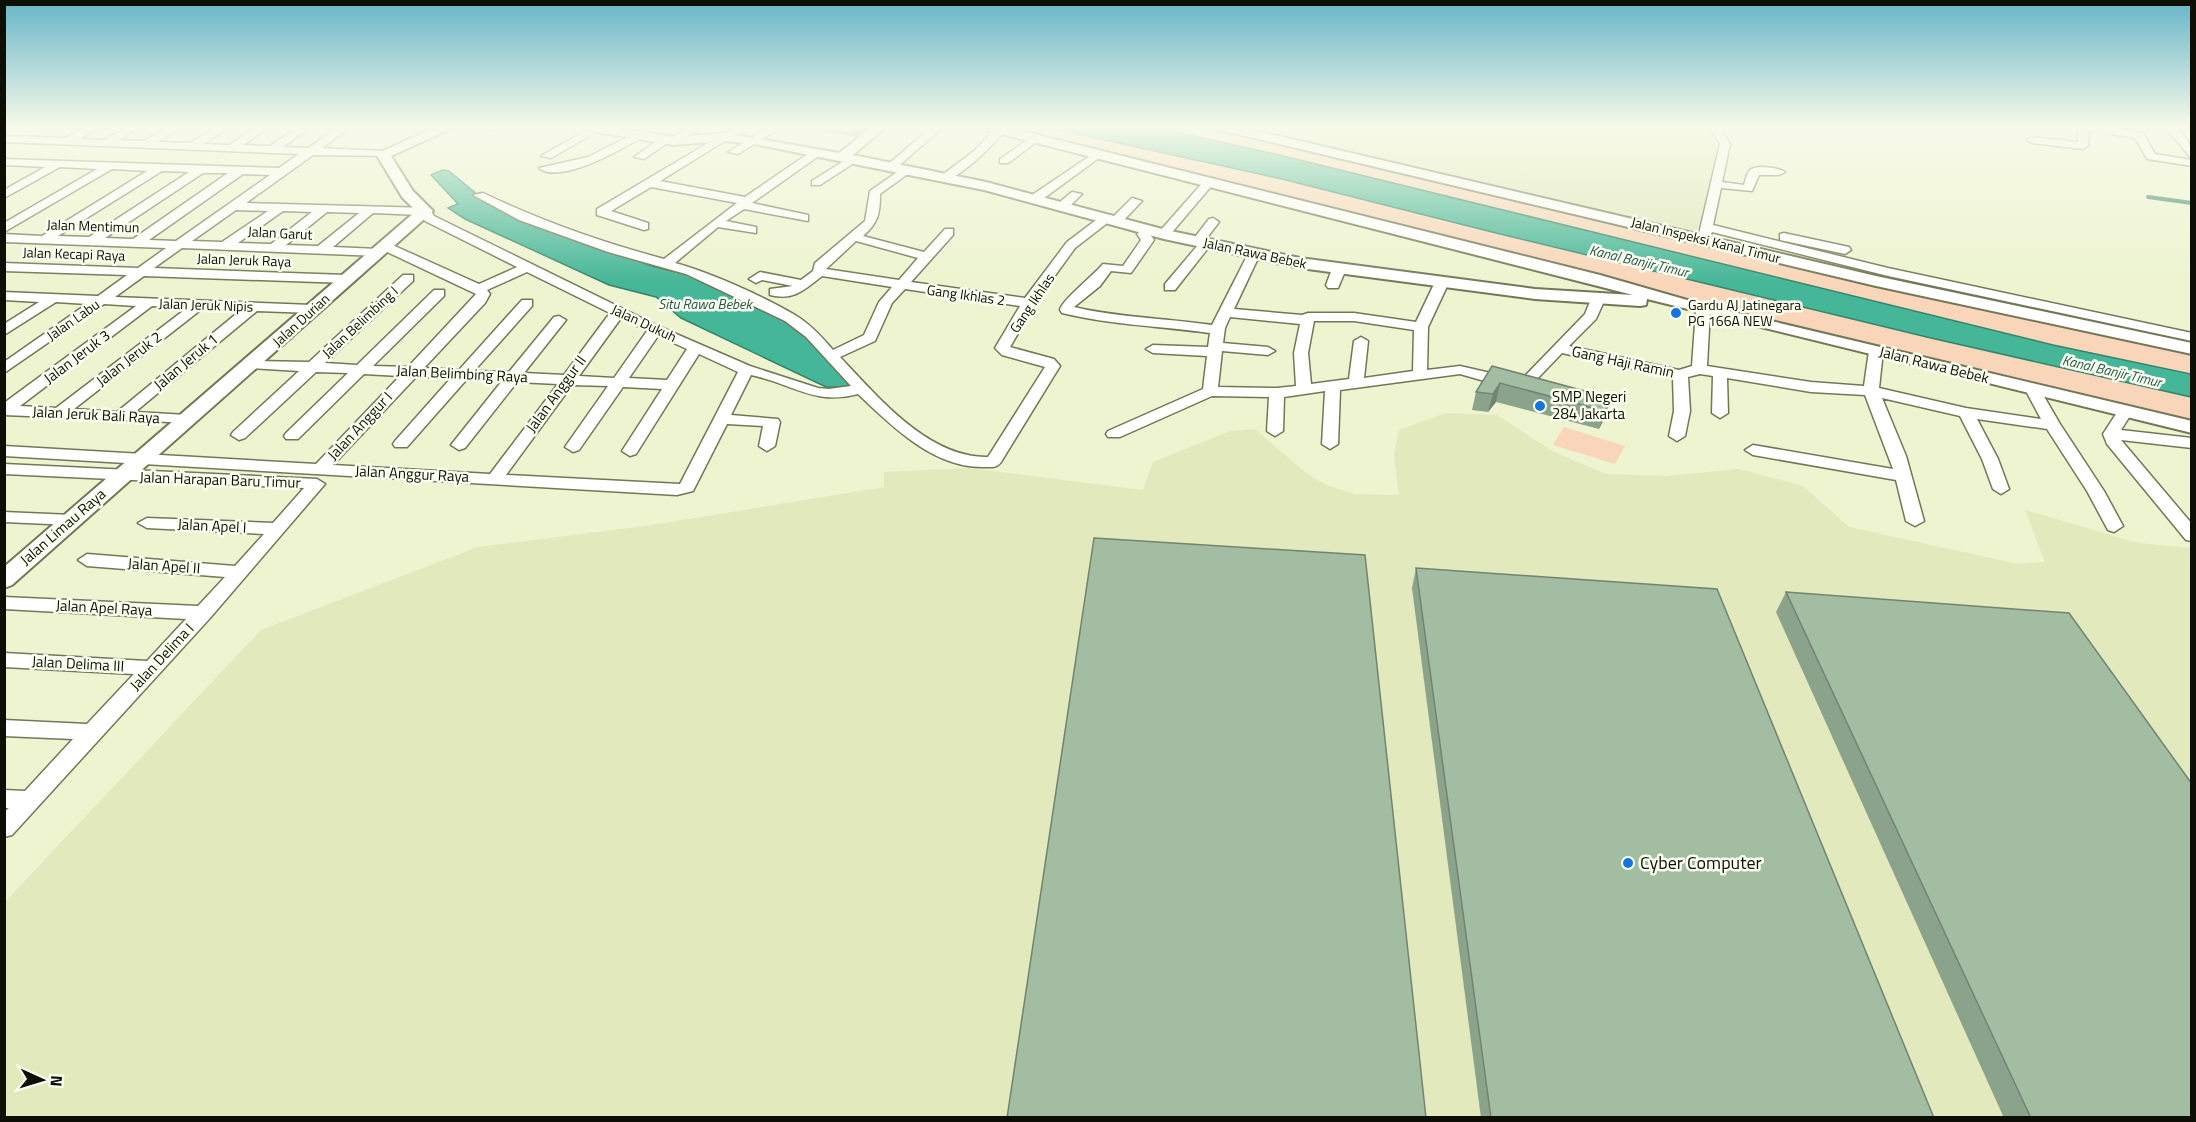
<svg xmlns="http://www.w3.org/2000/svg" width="2196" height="1122" font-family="'Titillium Web',sans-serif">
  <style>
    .built { fill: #e1e9bd }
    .green { fill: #f9d6b9 }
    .water { fill: #45b697; stroke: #34846b; stroke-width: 1.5 }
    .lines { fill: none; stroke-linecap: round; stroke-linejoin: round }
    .stream { stroke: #34846b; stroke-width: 4 }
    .minor-casing { stroke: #727857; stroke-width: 3 }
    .tertiary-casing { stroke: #727857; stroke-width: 4 }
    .minor { fill: #fff; fill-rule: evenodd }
    .tertiary { fill: #fff; fill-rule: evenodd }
    .wall { fill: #8ca38b }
    .shaded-wall { fill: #728471 }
    .building { fill: #a3bda2; stroke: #728471; stroke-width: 1.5 }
    .poi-dot { fill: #1276de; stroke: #fbfff0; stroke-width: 2 }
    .labels { text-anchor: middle; stroke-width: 5; stroke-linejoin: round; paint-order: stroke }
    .far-street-label { font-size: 14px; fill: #0d0f04; stroke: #fbfff0 }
    .far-water-label { font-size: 14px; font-style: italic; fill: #275648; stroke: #fbfff0 }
    .far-poi-label { font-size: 14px; fill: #0d0f04; stroke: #fbfff0; text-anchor: start }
    .street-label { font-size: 15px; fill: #0d0f04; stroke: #fbfff0 }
    .poi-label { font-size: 15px; fill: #0d0f04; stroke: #fbfff0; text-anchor: start }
    .near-poi-label { font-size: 18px; fill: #0d0f04; stroke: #fbfff0; text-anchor: start }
  </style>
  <rect width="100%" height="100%" fill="#edf4cf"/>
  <g class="built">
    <path d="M 1223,126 L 1710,126 L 1717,133 L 1718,159 L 1696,235 Z"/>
    <path d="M 1446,413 L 1497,415 L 1552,451 L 1606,474 L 1667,476 L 1739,469 L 1803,486 L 1849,527 L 2018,564 L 2045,562 L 2025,510 L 2138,543 L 2191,548 L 2191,1117 L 5,1117 L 4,903 L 261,630 L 478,547 L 653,525 L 884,487 L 884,472 L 968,468 L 1143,490 L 1153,462 L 1230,431 L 1255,429 L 1305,472 L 1326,485 L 1355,494 L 1399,495 L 1394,454 L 1399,430 Z"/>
  </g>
  <g class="green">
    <path d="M 987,126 L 1041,126 L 1282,179 L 1481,230 L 2191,397 L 2191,427 L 1703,310 Z"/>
    <path d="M 1150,126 L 1221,126 L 1730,245 L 2191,349 L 2191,374 L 2053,345 Z"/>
    <path d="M 1564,427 L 1625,446 L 1615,464 L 1553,445 Z"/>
  </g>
  <g class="water">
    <path d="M 1041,126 L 1150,126 L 1279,155 L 2053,345 L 2191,374 L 2191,397 L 1931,338 L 1492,232 L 1282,179 Z"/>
    <path d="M 442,170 L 449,171 L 478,195 L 651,266 L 709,280 L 794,322 L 850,383 L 846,387 L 826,387 L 681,318 L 656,297 L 609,285 L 465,219 L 448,208 L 458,204 L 431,175 Z"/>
  </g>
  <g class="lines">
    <path class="stream" d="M 2148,197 L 2192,203"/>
    <g class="minor-casing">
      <g id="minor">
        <path d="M 88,126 L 100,126 L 80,139 L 105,140 L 129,126 L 141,126 L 119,140 L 144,141 L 170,126 L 182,126 L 158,142 L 190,143 L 218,126 L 230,126 L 204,144 L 229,145 L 258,126 L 270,126 L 243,145 L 270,146 L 300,126 L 312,126 L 283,147 L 308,148 L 340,126 L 351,126 L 322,148 L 383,151 L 389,154 L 387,156 L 313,155 L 246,203 L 429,208 L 434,216 L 660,327 L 750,366 L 818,388 L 829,389 L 851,386 L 806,337 L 785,321 L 686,274 L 608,252 L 519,220 L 473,195 L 483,193 C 541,221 601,242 664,259 L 737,203 L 651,187 L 611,211 L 648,223 L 648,229 L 644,230 L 597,215 L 597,209 L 737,126 L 749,126 L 660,181 L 745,197 L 812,151 L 820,151 L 820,155 L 752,203 L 808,215 L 808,221 L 744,209 L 726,221 L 756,227 L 756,233 L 718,227 L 675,263 C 709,272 765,297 795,315 C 810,324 822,337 833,350 L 864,335 L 879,302 L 892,287 L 822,276 C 804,290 794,301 770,295 L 770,289 L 793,286 L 762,280 L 756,283 L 749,279 L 760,272 L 801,280 L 813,271 L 815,263 L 865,221 L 870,191 L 903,168 L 913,170 L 880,194 C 880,214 878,223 863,236 L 924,252 L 945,229 L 953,229 L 953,235 L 911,282 L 1025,298 L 1067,242 L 1104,214 L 1114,216 L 1132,198 L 1142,201 L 1121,223 L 1111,220 L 1075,248 L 1038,299 L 1010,347 L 1054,359 L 1060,366 L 1001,462 C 997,468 991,467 984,467 C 933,468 892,426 858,394 C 815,406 791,383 751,375 L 731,415 L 778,419 L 780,422 L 775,446 L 767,451 L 759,446 L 763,426 L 727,424 L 693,491 L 677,495 L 4,456 L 4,446 L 316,464 L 400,376 L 364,374 L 298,439 L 286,439 L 284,436 L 286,433 L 348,373 L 316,372 L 245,438 L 239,440 L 231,435 L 233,432 L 299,371 L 252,368 L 245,364 L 247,361 L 309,362 L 403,275 L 413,275 L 413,281 L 325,363 L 357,365 L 434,290 L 444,290 L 444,296 L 373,366 L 408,367 L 476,294 L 383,250 L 383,255 L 378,256 L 182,248 L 154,268 L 346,275 L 353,279 L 346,283 L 144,276 L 115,297 L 312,305 L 319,309 L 312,313 L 257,311 L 135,412 L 187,415 L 193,417 L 195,420 L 193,423 L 4,415 L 4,403 L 136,306 L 104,304 L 4,373 L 4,362 L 87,304 L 56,302 L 4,335 L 4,324 L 39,302 L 4,300 L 4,292 L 98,296 L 127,275 L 4,271 L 4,263 L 138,268 L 166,248 L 4,242 L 4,234 L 42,236 L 147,171 L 112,169 L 4,232 L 4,223 L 97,169 L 60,167 L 4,198 L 4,190 L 45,167 L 4,165 L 4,159 L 279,168 L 299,154 L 4,142 L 4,136 L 65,138 ZM 162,171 L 189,172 L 89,237 L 58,236 ZM 203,173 L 228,173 L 133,239 L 105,238 ZM 243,174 L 270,175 L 176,241 L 149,240 ZM 236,210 L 268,211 L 222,242 L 192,241 ZM 283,211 L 312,212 L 271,244 L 238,243 ZM 327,212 L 359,213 L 318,246 L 286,245 ZM 373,213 L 421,215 L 425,221 L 517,267 L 479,284 L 388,243 L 380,243 L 379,249 L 333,247 ZM 856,241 L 918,258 L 899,280 L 826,269 ZM 527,272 L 610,313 L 564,375 L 524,373 L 566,320 L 559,316 L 554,317 L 509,372 L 474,371 L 532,306 L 532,300 L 522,300 L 459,370 L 424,368 L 485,303 L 490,294 L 487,290 ZM 905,289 L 1020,306 L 995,348 L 1002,355 L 1045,367 L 988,457 C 928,458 878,397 840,357 L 875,341 L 892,303 ZM 152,306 L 187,308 L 56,408 L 20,406 ZM 203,308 L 241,310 L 117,412 L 74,409 ZM 621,318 L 647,331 L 614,378 L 579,376 ZM 658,336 L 687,349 L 667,380 L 629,378 ZM 699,354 L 738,372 L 680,484 L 506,475 L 572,385 L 608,386 L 565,447 L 573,452 L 579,450 L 623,387 L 662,389 L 622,451 L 630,456 L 636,454 ZM 416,377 L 451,378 L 395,441 L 393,444 L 395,447 L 407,447 L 467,379 L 502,381 L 451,445 L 459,450 L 465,448 L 517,382 L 558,384 L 490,474 L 333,465 Z"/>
        <path d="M 490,126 L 505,126 L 494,131 L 489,128 Z"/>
        <path d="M 594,126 L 603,128 L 551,158 L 541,156 Z"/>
        <path d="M 692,126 L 704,126 L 677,143 L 669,142 L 644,159 L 634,157 L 661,138 L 669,139 Z"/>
        <path d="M 771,126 L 783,126 L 738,154 L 728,152 Z"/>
        <path d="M 933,126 L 944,126 L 894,170 L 886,170 L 886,166 Z"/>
        <path d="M 1709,126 L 1719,126 L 1730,144 L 1722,182 L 1744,185 C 1745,181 1747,173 1750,170 C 1756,164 1779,168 1785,172 L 1779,175 L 1759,175 L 1752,191 L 1721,188 L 1713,225 L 1888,268 L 2192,333 L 2192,341 L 1888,276 L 1712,232 L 1708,241 L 1700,241 L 1698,238 L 1720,144 Z"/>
        <path d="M 2078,126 L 2101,126 L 2143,133 L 2155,154 L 2192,160 L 2192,166 L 2147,159 L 2135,138 L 2089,130 L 2088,146 L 2083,149 L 2032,143 L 2027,140 L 2032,137 L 2078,142 Z"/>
        <path d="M 2164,126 L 2175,126 C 2186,136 2192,144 2192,159 Z"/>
        <path d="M 997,127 L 1006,129 C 996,142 957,183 941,180 L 941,176 L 974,151 Z"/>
        <path d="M 636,133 L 641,136 L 640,138 C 621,150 559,185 539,168 L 588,157 Z"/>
        <path d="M 1033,136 L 1042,138 L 1008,163 L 1000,163 L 1000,159 Z"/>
        <path d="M 1099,150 L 1105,153 L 1103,155 L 1040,201 L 1032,201 L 1032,195 Z"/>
        <path d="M 847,159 L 857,161 L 820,185 L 812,185 L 812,181 Z"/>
        <path d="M 1209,179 L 1213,180 L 1213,184 L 1168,237 L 1160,237 L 1160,231 L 1205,180 Z"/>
        <path d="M 1072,192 L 1082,194 L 1068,208 L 1060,208 L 1060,202 Z"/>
        <path d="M 1213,218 L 1219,222 L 1206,239 L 1212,243 L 1175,290 L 1165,290 L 1165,284 L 1198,245 L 1192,241 L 1209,219 Z"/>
        <path d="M 1147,225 L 1153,229 L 1150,234 L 1154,240 L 1131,273 L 1111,271 L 1100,286 L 1074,307 C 1120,318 1166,318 1212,325 L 1248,254 L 1254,250 L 1260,254 L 1234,309 L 1302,315 L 1308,313 L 1354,313 L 1416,322 L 1435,282 L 1442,278 L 1449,282 L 1428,327 L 1427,370 L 1460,366 L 1521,380 L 1585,314 L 1591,299 L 1598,295 L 1605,299 L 1596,319 L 1569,346 L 1679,370 L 1692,366 L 1696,310 L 1703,306 L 1710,310 L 1707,366 L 1811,382 L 1864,386 L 1869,351 L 1876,347 L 1883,351 L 1879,388 L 1966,408 L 2041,419 L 2025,389 L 2028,386 L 2038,386 L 2060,424 L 2104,491 L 2123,526 L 2114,532 L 2108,530 L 2087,491 L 2047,429 L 1977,419 L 1998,459 L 2009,489 L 2001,494 L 1993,489 L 1982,459 L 1960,416 L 1882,398 L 1906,456 L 1924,521 L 1915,526 L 1906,521 L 1896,480 L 1753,455 L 1745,450 L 1753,445 L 1893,469 L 1865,395 L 1811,392 L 1727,378 L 1728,413 L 1720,418 L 1712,413 L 1713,376 L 1700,374 L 1688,377 L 1690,411 L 1685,436 L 1677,441 L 1669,436 L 1674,411 L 1673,378 L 1562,353 L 1537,379 L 1531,388 L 1516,390 L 1460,374 L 1340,390 L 1338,444 L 1330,449 L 1322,444 L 1325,391 L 1284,397 L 1283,431 L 1275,436 L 1267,431 L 1269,397 L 1212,396 L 1120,437 L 1108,437 L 1106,434 L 1108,431 L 1203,389 L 1207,356 L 1153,353 L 1146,349 L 1153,345 L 1208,347 L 1210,333 C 1160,326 1111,325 1062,313 L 1060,310 C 1060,302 1095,274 1103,264 L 1123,266 L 1141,240 L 1137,234 ZM 1230,317 L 1300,324 L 1294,353 L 1296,386 L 1277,388 L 1218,387 L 1222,351 L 1268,355 L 1275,351 L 1268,347 L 1223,343 L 1225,328 ZM 1314,321 L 1354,321 L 1414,330 L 1413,371 L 1364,378 L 1368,341 L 1361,337 L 1354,341 L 1349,379 L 1311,384 L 1308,353 Z"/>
        <path d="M 1784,233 L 1849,247 L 1851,250 L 1845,254 L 1780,240 L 1780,234 Z"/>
        <path d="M 1339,265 L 1346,269 L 1338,288 L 1328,288 L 1326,285 L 1332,269 Z"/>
        <path d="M 2125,406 L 2133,411 L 2121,430 L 2192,438 L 2192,448 L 2121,440 L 2192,524 L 2192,541 L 2186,540 L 2107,444 L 2103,434 L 2120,408 Z"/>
        <path d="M 4,464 L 317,479 L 325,484 L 210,618 L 12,835 L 4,837 L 4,812 L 9,808 L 4,808 L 4,790 L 25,791 L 73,739 L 4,736 L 4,720 L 87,724 L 134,674 L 4,667 L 4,653 L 147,661 L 186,619 L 4,609 L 4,597 L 198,606 L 225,577 L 87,566 L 78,560 L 87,554 L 235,566 L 264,534 L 147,528 L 138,523 L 147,518 L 273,523 L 304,488 L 4,474 Z"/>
        <path d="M 4,512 L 72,515 L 81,520 L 72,525 L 4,522 Z"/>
      </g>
    </g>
    <g class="tertiary-casing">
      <g id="tertiary">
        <path d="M 439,126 L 457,126 L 391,156 L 413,191 L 433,211 L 430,214 L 12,585 L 4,588 L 4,567 L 416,211 L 402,197 L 376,154 Z"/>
        <path d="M 579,126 L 607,126 L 673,137 L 725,133 L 839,153 L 873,126 L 887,126 L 853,155 L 986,182 L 1166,230 L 1300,258 L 1535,289 L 1633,295 L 982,129 L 980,126 L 1002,126 L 1600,275 L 1708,306 L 2192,421 L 2192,433 L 1647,299 L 1646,305 L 1640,306 L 1535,299 L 1300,268 L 1164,239 L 984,190 L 754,144 L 725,141 L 673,145 L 586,130 Z"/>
        <path d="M 1214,126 L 1236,126 L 1876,276 L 2192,343 L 2192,354 L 1876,286 L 1221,130 Z"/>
      </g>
    </g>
    <use href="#minor" class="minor"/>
    <use href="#tertiary" class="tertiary"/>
  </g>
  <g class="wall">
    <path d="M 823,126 L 873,126 L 855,137 L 824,132 Z"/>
    <path d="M 1492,366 L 1611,398 L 1605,417 L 1599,429 L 1496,402 L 1488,412 L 1472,410 L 1476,392 Z"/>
    <path d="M 1416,568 L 1934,1118 L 1481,1118 L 1412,588 Z"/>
    <path d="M 1786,592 L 2192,1118 L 2004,1118 L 1776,612 Z"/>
  </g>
  <g class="shaded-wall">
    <path d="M 856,126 L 873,126 L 855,137 L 854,127 Z"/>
    <path d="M 1500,383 L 1496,402 L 1488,412 L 1493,394 Z"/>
    <path d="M 1611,398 L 1605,417 L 1599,429 L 1605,411 Z"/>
  </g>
  <g class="building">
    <path d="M 1492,366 L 1611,398 L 1605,411 L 1500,383 L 1493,394 L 1476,392 Z"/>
    <path d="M 1094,538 L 1365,555 L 1426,1118 L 1007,1118 Z"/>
    <path d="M 1416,568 L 1717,589 L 1934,1118 L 1491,1118 Z"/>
    <path d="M 1786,592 L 2069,613 L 2192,784 L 2192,1118 L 2031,1118 Z"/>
  </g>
  <linearGradient id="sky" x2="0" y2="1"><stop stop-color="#67b5c8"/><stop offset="0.45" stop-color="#f7fae9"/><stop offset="1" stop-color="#f7fae9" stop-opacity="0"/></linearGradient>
  <rect width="2196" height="283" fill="url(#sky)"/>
  <g class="poi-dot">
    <circle cx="1676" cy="313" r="6"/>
    <circle cx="1540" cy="406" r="6"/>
    <circle cx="1628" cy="863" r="6"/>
  </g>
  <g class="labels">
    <g class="far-street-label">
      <text transform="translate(93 226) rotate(2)" y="5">Jalan Mentimun</text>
      <text transform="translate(280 233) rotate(3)" y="5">Jalan Garut</text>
      <text transform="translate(1706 240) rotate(14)" y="5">Jalan Inspeksi Kanal Timur</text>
      <text transform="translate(1255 253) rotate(12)" y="5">Jalan Rawa Bebek</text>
      <text transform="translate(74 254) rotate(2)" y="5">Jalan Kecapi Raya</text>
      <text transform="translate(244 260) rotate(2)" y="5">Jalan Jeruk Raya</text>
      <text transform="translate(966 295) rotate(8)" y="5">Gang Ikhlas 2</text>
      <text transform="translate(1032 303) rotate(-56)" y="5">Gang Ikhlas</text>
      <text transform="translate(206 305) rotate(2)" y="5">Jalan Jeruk Nipis</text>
      <text transform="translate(73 320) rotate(-35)" y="5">Jalan Labu</text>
      <text transform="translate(301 320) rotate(-42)" y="5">Jalan Durian</text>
      <text transform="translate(360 322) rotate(-43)" y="5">Jalan Belimbing I</text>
      <text transform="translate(644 323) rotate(25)" y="5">Jalan Dukuh</text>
    </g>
    <g class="far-water-label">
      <text transform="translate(1639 261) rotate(13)" y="5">Kanal Banjir Timur</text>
      <text x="705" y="309">Situ Rawa Bebek</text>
      <text transform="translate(2112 371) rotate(13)" y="5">Kanal Banjir Timur</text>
    </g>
    <g class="far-poi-label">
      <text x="1688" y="310">Gardu AJ Jatinegara<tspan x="1688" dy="16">PG 166A NEW</tspan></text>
    </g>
    <g class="street-label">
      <text transform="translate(77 357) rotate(-37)" y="5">Jalan Jeruk 3</text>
      <text transform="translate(129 359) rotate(-38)" y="5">Jalan Jeruk 2</text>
      <text transform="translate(186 362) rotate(-40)" y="5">Jalan Jeruk 1</text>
      <text transform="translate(1623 362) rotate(12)" y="5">Gang Haji Ramin</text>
      <text transform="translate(1934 365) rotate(14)" y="5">Jalan Rawa Bebek</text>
      <text transform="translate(462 374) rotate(3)" y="5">Jalan Belimbing Raya</text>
      <text transform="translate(556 394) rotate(-54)" y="5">Jalan Anggur II</text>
      <text transform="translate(96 415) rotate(3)" y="5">Jalan Jeruk Bali Raya</text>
      <text transform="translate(360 426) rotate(-47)" y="5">Jalan Anggur I</text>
      <text transform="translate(412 474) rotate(3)" y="5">Jalan Anggur Raya</text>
      <text transform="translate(220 480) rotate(2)" y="5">Jalan Harapan Baru Timur</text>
      <text transform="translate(212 526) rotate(3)" y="5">Jalan Apel I</text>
      <text transform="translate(63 527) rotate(-41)" y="5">Jalan Limau Raya</text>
      <text transform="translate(164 566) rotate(4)" y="5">Jalan Apel II</text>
      <text transform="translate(104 608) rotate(3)" y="5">Jalan Apel Raya</text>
      <text transform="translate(162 657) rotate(-47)" y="5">Jalan Delima I</text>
      <text transform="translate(78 664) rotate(3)" y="5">Jalan Delima III</text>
    </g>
    <g class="poi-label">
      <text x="1552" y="402">SMP Negeri<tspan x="1552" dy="17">284 Jakarta</tspan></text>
    </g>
    <g class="near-poi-label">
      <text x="1640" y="869">Cyber Computer</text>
    </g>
  </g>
  <rect width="2196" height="1122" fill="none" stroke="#0d0f04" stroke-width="12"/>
  <g transform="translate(42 1080) rotate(94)" stroke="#fbfff0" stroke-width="4.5" paint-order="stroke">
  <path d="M0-4.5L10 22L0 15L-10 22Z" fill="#0d0f04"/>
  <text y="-9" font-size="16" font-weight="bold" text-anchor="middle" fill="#0d0f04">N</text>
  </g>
</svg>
